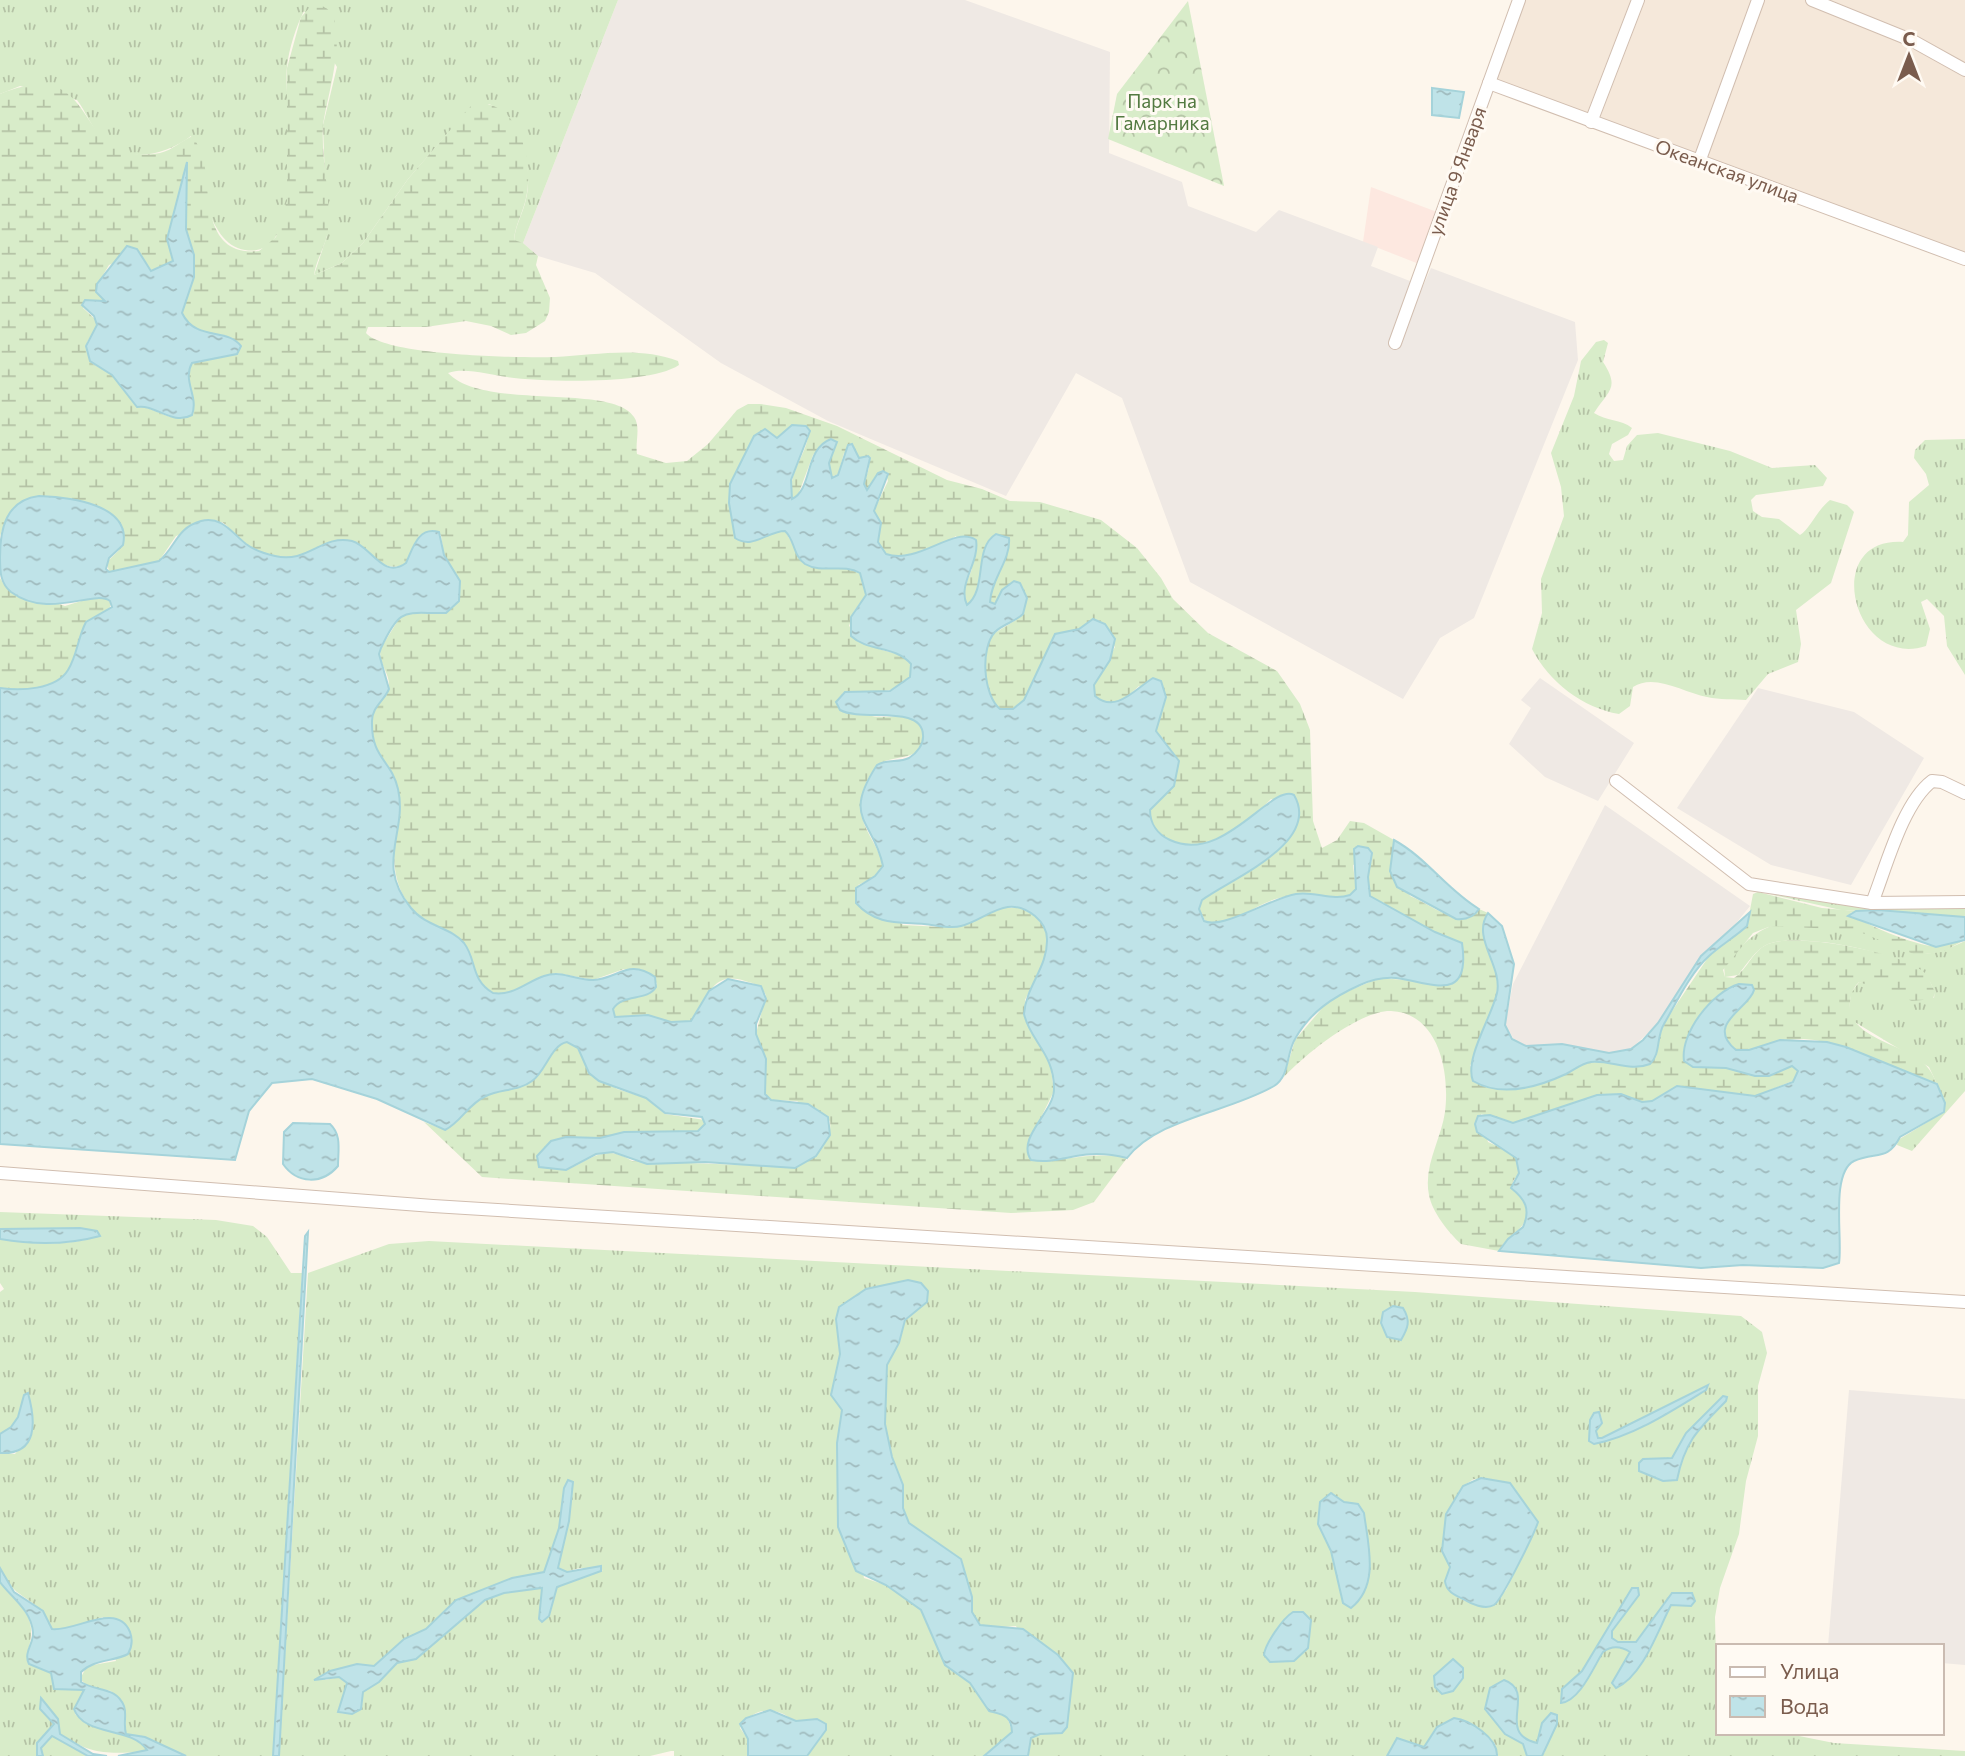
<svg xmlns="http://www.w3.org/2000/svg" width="1965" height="1756" font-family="Commissioner,sans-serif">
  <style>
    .residential { fill: #f5e8da }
    .commercial { fill: #fde8e0 }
    .industrial { fill: #efe9e4 }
    .grass { fill: url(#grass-tufts); fill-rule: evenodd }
    .forest { fill: url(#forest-crowns) }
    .wetland { fill: url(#wetland-marsh); fill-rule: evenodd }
    .water { fill: url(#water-ripples); stroke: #a5d3da; stroke-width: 2 }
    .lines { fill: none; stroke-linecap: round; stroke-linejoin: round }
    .minor-casing { stroke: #d1beb0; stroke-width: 14 }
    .minor { stroke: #fff; stroke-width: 12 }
    .labels { text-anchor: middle; stroke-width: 6; stroke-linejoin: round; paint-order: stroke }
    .park-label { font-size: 19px; fill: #537a41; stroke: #fffaf3 }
    .street-label { font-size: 19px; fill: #7a5c4d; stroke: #fffaf3 }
  </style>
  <defs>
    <pattern id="grass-tufts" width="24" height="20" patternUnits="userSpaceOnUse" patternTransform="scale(1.75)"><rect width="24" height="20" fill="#d8ecc9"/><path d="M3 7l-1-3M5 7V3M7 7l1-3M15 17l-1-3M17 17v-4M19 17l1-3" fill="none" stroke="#b4c2a5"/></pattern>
    <pattern id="forest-crowns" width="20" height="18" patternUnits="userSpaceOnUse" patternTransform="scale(1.75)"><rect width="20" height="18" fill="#d8ecc9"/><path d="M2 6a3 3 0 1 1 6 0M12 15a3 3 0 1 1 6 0" fill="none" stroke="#b4c2a5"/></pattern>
    <pattern id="wetland-marsh" width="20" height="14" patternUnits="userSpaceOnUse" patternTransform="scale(1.75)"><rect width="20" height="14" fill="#d8ecc9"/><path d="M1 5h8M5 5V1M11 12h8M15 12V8" fill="none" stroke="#b4c2a5"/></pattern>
    <pattern id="water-ripples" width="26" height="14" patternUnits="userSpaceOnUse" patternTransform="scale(1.75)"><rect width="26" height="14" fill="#bfe3e8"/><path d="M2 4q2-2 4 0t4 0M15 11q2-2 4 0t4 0" fill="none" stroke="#a0bbbe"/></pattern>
  </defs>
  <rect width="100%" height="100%" fill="#fdf6ec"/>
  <path class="residential" d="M 1519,0 L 1965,0 L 1965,259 L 1489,83 Z"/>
  <path class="commercial" d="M 1371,187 L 1437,212 L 1419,264 L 1363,242 Z"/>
  <g class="industrial">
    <path d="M 618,0 L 965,0 L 1110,52 L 1109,153 L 1182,182 L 1188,206 L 1256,232 L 1279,210 L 1378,247 L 1371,266 L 1423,286 L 1431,268 L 1575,322 L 1578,360 L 1474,618 L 1440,638 L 1403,699 L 1190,582 L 1122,398 L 1076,373 L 1006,496 L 828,421 L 721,363 L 595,273 L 538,256 L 523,243 Z"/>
    <path d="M 1540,678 L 1634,743 L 1598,801 L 1545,777 L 1509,744 L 1531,708 L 1521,700 Z"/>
    <path d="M 1758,688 L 1854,712 L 1924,758 L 1851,885 L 1771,865 L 1677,808 Z"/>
    <path d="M 1605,805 L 1750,906 L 1725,937 L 1710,947 L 1658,1023 L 1631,1049 L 1609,1053 L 1562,1044 L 1526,1046 L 1517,1044 L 1505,1025 L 1513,984 Z"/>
    <path d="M 1849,1390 L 1965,1399 L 1965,1665 L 1942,1663 L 1942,1646 L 1828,1646 Z"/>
  </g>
  <g class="grass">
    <path d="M 0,0 L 618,0 L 523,243 L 514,241 C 515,225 523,214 526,199 C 534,168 519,118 489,104 L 449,132 L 408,179 L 363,243 L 342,263 L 314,275 L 327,236 L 323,125 L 337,67 L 304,11 C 296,27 289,48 287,67 C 283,103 311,261 245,250 C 205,244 199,168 191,136 C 166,155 125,166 101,138 C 91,126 86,112 77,100 L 20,86 L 0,94 Z"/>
    <path d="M 1604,340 L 1608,343 L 1603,362 C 1620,388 1609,390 1594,413 C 1606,421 1621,419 1632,428 L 1628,435 L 1612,444 L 1609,454 L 1614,461 L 1623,460 L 1627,446 L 1637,435 L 1658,433 L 1730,451 L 1772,468 L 1815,465 L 1827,478 L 1823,486 L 1756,495 L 1751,500 L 1753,511 L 1762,517 L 1779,519 L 1800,535 C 1810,529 1817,510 1830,500 L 1847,505 L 1854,512 L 1831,583 L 1796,610 L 1801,644 L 1798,662 L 1768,674 L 1746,700 C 1733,699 1720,700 1707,697 C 1684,693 1655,673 1633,687 L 1630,706 L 1619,714 C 1583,708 1549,682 1532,649 L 1542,613 L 1541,579 L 1564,516 L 1561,487 L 1551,453 L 1574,396 L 1581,361 L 1596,342 Z"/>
    <path d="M 1965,439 L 1965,675 L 1947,646 L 1944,616 L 1927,599 L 1921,602 L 1930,629 L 1926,646 C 1853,670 1820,537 1903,542 L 1908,535 L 1909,502 L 1929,485 L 1926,474 L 1914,458 L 1915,450 L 1925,440 Z"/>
    <path d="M 1769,894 L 1870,908 L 1965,908 L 1965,917 L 1841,910 Z"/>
    <path d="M 1771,926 C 1798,925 1831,924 1858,930 C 1910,942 1905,970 1965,941 L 1965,1091 L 1912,1151 L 1897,1145 L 1898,1140 L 1944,1112 L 1944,1099 L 1929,1067 L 1853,1021 L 1849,1011 L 1851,993 L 1859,982 L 1934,998 C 1942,954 1798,931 1768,944 C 1755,950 1747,964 1738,975 L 1725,977 L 1724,966 C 1739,949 1749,935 1771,926 Z"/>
    <path d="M 0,1212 L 216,1220 L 253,1226 L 267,1237 L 291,1273 L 302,1273 L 273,1756 L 186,1756 L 145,1737 L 126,1734 L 125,1708 L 111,1691 L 89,1687 L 80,1679 L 87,1666 L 116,1661 L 103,1617 L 64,1631 L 52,1629 C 47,1623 45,1614 40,1609 C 19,1591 13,1595 0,1568 L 0,1453 L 15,1454 L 32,1432 L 28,1393 L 24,1395 L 18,1417 L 11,1427 L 0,1434 L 0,1292 L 4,1289 L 0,1283 L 0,1239 C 33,1245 68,1246 100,1236 L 80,1228 L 0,1229 Z"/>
    <path d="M 429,1241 L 1415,1292 L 1741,1316 L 1762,1332 L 1767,1353 L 1758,1386 L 1758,1436 L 1746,1481 L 1739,1534 L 1720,1588 L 1715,1617 L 1718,1733 L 1784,1733 L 1834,1743 L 1965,1751 L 1965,1756 L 1542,1756 L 1545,1752 C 1538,1744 1534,1745 1525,1740 C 1511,1732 1518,1703 1518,1689 L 1505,1734 L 1523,1744 L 1527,1756 L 1497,1756 L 1495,1743 L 1433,1732 L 1424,1747 L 1397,1738 L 1387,1756 L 1028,1756 L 1031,1738 L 1040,1734 L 1062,1733 L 1016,1626 L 988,1628 L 980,1625 L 972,1612 L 972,1597 L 961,1559 L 909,1523 L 903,1508 L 903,1485 L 892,1457 L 885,1424 L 887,1365 L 899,1343 L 905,1320 L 927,1302 L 928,1291 L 921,1283 L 839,1307 L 836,1318 L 840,1354 L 831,1394 L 842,1410 L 837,1443 L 864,1578 L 886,1585 L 921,1610 L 945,1665 L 970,1683 L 989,1711 L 1007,1716 L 1012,1732 L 984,1756 L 807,1756 L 821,1738 L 826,1724 C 815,1716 810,1723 799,1721 C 791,1720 786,1714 778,1712 C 762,1707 748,1715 740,1728 L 748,1739 L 748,1756 L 674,1756 L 674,1751 L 671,1751 L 650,1756 L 279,1756 L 308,1273 L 389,1244 ZM 1708,1386 C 1673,1409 1636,1436 1594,1444 L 1589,1440 L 1590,1420 L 1601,1416 L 1602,1423 L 1596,1431 L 1598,1438 L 1602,1438 ZM 1726,1401 C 1699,1429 1685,1440 1677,1480 L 1643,1459 L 1672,1458 ZM 1474,1479 L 1511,1485 L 1536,1520 L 1537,1527 L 1506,1590 L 1490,1606 C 1474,1605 1453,1600 1445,1584 L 1450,1567 L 1443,1536 L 1452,1503 L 1463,1486 ZM 573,1482 L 569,1521 L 558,1568 L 564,1572 L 580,1568 L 603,1570 L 557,1587 L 550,1614 L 542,1622 L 542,1588 L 504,1593 L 485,1600 L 434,1643 L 392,1666 L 383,1677 L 363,1692 L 362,1705 L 352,1714 L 339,1713 L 348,1685 L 339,1677 L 325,1680 L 330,1671 L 357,1664 L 374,1666 L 404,1639 L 426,1629 L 456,1600 L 512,1578 L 544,1572 L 559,1528 L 564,1488 ZM 1331,1493 L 1344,1502 L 1343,1603 L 1331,1551 L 1318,1524 ZM 1672,1593 L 1678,1603 L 1671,1605 L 1636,1671 L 1624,1684 L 1612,1683 L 1630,1652 C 1621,1646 1613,1645 1603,1652 L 1576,1695 L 1562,1689 L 1582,1671 L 1639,1595 L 1612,1631 L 1612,1638 L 1618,1642 L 1636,1642 Z"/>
    <path d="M 0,1582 C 21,1610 40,1615 27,1654 L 51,1673 L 54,1689 L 84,1690 L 76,1704 L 75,1714 C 94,1733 133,1729 147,1750 L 144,1752 C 106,1753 94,1756 60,1734 L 58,1719 L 47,1709 L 40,1709 L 54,1724 L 37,1743 L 37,1756 L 0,1756 Z"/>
    <path d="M 52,1736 L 88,1756 L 43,1756 L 41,1748 Z"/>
  </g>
  <path class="forest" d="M 1188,1 L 1224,186 L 1108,139 L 1117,94 Z"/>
  <g class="wetland">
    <path d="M 312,5 C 360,1 324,104 323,127 C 321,161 331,195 328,229 C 327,244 316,259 314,275 L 342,263 L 363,243 L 408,179 L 471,106 C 484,101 496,105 506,114 C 526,133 532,172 526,198 C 523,213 515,225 514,240 L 523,243 L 538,256 L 536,265 L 550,298 L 549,312 L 545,321 L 526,333 L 511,335 L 491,326 L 466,321 L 426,327 L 368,327 L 366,333 C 385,356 522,358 555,357 C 596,355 639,346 678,361 L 679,365 C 649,385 544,382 507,377 C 489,375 465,367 448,373 C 484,411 612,383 634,417 C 641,427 635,442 637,454 L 666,463 L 687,461 L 708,444 L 737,410 L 748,404 L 761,404 L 786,408 L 837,426 L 947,480 L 982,489 L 1010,501 L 1040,502 L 1101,520 L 1137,548 L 1161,578 L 1173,599 L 1208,633 L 1277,671 L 1300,704 L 1310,730 L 1313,821 L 1322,848 L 1337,840 L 1350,821 L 1364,823 L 1394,840 L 1410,896 C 1430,904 1461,931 1479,909 L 1488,913 C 1475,933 1496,957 1498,976 C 1499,1002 1481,1042 1470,1066 L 1515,1090 L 1550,1081 L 1586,1063 L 1656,1057 L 1659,1034 L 1664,1023 L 1709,956 L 1747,926 L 1753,894 L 1758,892 L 1822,908 L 1856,911 L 1850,913 C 1861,923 1922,949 1938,946 C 1947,945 1956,942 1965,940 L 1942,952 L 1916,955 L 1855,930 L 1771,926 L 1753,933 L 1723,970 L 1725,977 L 1734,978 C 1748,969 1752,951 1768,944 C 1796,932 1904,952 1925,973 C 1929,978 1932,986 1935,992 L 1933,999 L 1912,1001 L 1859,982 C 1853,988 1851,994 1850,1002 C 1846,1035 1896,1043 1917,1058 C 1928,1065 1932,1073 1937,1084 C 1918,1077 1899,1071 1881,1063 C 1855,1051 1833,1041 1804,1039 C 1779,1038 1756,1054 1736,1050 C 1705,1025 1749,1008 1754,990 L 1752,985 L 1736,985 L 1683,1051 L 1693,1067 L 1726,1068 L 1766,1077 L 1792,1066 L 1798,1071 L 1795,1080 L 1755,1096 L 1677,1086 L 1652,1101 L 1642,1102 L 1621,1094 L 1597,1095 L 1512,1123 L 1481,1114 L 1488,1142 L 1508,1151 L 1518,1161 L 1519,1173 L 1513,1181 L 1512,1189 L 1523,1195 C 1537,1230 1510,1228 1499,1251 L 1461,1244 C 1449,1233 1432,1212 1429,1195 C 1423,1166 1441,1140 1445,1112 C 1450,1073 1439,1013 1391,1011 C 1360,1010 1304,1055 1284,1077 L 1295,1040 L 1330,999 L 1379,978 L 1405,980 L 1464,957 L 1462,943 L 1435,932 L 1370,896 L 1368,877 L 1372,858 L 1353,865 L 1356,889 L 1350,895 C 1337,900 1325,895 1312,894 C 1302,893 1288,896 1279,898 C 1254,904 1231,928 1206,922 L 1199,909 L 1202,900 L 1297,826 L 1299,806 L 1271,799 C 1247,824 1207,857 1170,840 C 1158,834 1150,824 1150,810 L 1174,786 L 1179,761 L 1156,734 L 1157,722 L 1164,707 L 1139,686 C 1126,698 1112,710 1095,696 L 1094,685 L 1115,647 L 1100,621 L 1094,619 L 1079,629 L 1055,634 L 1024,700 L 1013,709 L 1000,709 C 980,693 982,655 993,634 L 1016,620 L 1020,583 L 1016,581 L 1002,590 L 995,604 L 991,604 L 989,598 L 996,574 L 992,537 C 979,556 986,590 967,605 L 964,589 L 972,569 L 956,536 C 933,550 862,580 881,523 L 874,511 L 888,481 L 885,471 L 874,478 L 868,491 L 864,484 L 869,468 L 866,456 L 861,459 L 844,453 L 838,474 L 831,477 L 829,463 L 833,439 L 827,440 L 813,455 L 798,495 L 792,499 C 786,473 809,454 809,428 L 777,438 L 765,429 L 754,436 L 729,504 L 735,538 L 785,531 L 802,561 C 820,567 847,565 860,573 L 866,595 L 854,611 L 849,626 C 857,632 864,641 872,646 C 886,654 904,650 912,668 C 909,697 864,692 843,693 L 837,701 C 847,705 860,714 872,716 C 888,720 919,708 923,733 C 928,761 895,755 881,763 C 871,768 862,790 861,801 C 858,827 878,842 883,866 L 875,877 L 858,885 L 903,925 L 942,927 L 1001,908 L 1020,908 L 1034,915 L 1046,929 L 1047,955 L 1025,1000 L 1050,1062 L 1054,1091 L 1029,1142 L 1034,1161 C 1066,1161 1095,1151 1127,1158 L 1094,1202 L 1073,1210 L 1011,1213 L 482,1177 L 424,1122 L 445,1130 C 462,1121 468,1105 485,1096 C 505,1086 522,1087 539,1073 C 550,1063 552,1044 567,1042 L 578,1048 L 586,1067 L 617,1089 L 646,1098 L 665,1114 L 705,1120 L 703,1128 L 698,1131 L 624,1132 L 600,1138 L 556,1139 L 566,1170 C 592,1160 603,1143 632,1161 L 795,1167 C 814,1161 833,1141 830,1121 L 797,1101 L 771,1100 L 766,1097 L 764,1083 L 766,1059 L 756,1034 L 766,995 C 760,985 756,984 745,981 C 704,968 709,1012 690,1021 C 676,1027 661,1017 647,1015 C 636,1014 625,1017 615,1017 L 612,1012 L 616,1004 C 629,995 652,1001 657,983 L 624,969 L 593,980 L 557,973 L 544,976 L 508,993 L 493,993 C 472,980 477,965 467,948 C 456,926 420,930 403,895 C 382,854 407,811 390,769 C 385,759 374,753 372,742 C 371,734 369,718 373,710 C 378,700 388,698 389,684 C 389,672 377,661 381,648 L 400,617 L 409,611 L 432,613 L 459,601 L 460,581 L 444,555 L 441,535 L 433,530 L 419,536 L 406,563 C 388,574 374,558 362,546 C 326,552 285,567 251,547 C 240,541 232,529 222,522 L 176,536 L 159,561 L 109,572 L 107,562 L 119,550 L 112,515 C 98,505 83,502 66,499 C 30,493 12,499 0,536 L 0,94 C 106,51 67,170 160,153 C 173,150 182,140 193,136 C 197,144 202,152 204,161 C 210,197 204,257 259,251 L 276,237 L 287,201 L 287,68 L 301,17 ZM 187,162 L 186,229 L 194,255 L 192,285 L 182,313 C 196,342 227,327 241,346 L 236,354 L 192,363 C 183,379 195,396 192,413 C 175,428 155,405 137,407 L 112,375 L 93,364 L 87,342 L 97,327 L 96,320 L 83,308 L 85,300 L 105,301 L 96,287 L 109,265 L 139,252 L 152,271 L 174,261 L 167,239 Z"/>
    <path d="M 0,578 L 5,586 L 65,606 L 91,598 L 107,598 L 111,603 L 109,610 L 86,622 C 78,637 77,656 68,670 C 56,690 20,691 0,688 Z"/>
  </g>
  <g class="water">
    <path d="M 1432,88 L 1464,92 L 1459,118 L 1432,115 Z"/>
    <path d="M 187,162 L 186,229 L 194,255 L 194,277 L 182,313 C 196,342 227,327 241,346 L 237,354 L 192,363 C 182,381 199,396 192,415 C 172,426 156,404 137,407 L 112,375 L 90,361 L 86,346 L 97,325 L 94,316 L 82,305 L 85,300 L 105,301 L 96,292 L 97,284 L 127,246 L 137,249 L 151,271 L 173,261 L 167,239 Z"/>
    <path d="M 792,425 L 806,426 L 810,431 L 791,480 L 792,499 C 813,489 804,449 831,439 L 837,442 L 829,463 L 832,478 L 838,475 L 848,445 L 852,444 L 859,458 L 868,456 L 870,458 L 864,484 L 867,490 L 878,473 L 883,471 L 888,474 L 874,511 L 881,523 L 878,542 L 886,554 C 919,565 954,525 976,540 C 980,562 957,584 967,605 C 988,589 973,548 996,534 L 1009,538 C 1011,560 991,579 990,602 L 995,604 L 1002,590 L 1014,581 L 1020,583 L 1027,598 L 1023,614 C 1015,622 1003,624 995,632 C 980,648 983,695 1000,709 L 1013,709 L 1024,700 L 1055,634 L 1079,629 L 1093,619 L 1105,624 L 1115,639 L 1110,660 L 1094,685 L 1095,696 C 1116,714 1135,689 1153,678 L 1161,681 L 1166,697 L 1156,731 L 1179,761 L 1174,786 L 1150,810 C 1150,823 1157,834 1170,840 C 1224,865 1271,783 1294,795 C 1322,843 1230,879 1202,900 L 1199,909 L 1204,921 C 1222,930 1271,898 1296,894 C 1315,891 1332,901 1350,895 L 1356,889 L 1354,849 L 1358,846 L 1368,848 L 1372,853 L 1368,877 L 1370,896 L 1435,932 L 1462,943 C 1471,1004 1432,983 1396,978 C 1383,977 1371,980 1360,985 C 1333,997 1310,1012 1295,1039 C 1286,1054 1290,1076 1274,1086 C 1227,1113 1158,1118 1127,1158 C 1111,1154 1092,1153 1076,1156 C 1060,1159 1048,1163 1031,1160 C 1016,1138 1053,1113 1054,1090 C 1055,1054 1030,1041 1024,1014 C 1026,986 1048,967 1047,939 C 1047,930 1042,922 1035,916 C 1006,893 988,919 961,926 C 950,929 936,925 924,924 C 897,922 876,925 856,903 L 856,888 L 875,876 L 883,866 C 874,820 841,820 877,765 C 887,759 899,763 909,758 C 917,753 924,744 923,735 C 922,704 862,722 840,710 L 836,702 L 845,692 L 890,691 L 910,677 L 911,664 C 895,645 868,652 851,636 L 851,617 L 866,595 L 860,573 C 843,563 822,574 805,564 C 793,556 795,540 785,531 C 767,531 753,550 735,538 L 729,503 L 730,484 L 754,436 L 765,429 L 777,438 Z"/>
    <path d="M 39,496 C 68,497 132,504 123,545 L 109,558 L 106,569 L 109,572 L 159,561 C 176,547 176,528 201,521 C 222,516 231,532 246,544 C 254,550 266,554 275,556 C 308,564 322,534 352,541 C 371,546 383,580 406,563 C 413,548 418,526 439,532 L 444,555 L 460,581 L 459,601 L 446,613 C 405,614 401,605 381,648 L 379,654 L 389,689 C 384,701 372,707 372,721 C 371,759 391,759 398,789 C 408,833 374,863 411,908 C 426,927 451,927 464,943 C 477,960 470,979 493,993 C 514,996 526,982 544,976 C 562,970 575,980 593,980 C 618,979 628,958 655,977 L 656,987 C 647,1002 623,993 613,1009 L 615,1017 L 648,1015 L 671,1022 L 691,1021 L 709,991 L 728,979 L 761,986 L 766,999 L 756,1024 L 756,1034 L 766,1059 L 765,1094 L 771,1100 L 808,1104 L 828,1117 L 830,1135 L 816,1156 L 795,1168 L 705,1162 L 647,1164 L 613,1152 L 596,1154 L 566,1170 L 539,1167 L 537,1156 L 551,1141 L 566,1137 L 600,1138 L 624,1132 L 698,1131 L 705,1124 L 702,1117 L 665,1113 L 646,1098 L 599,1081 L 589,1073 L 578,1048 L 567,1042 C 551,1045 546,1071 532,1081 C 519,1091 500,1089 486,1096 C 468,1104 462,1121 445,1130 L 377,1099 L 312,1079 L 272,1083 L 249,1111 L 235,1160 L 0,1144 L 0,688 C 20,691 56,690 68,670 C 77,656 78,637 86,622 L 112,607 L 110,601 C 94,589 49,620 11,592 C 0,583 0,571 0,557 C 0,529 6,500 39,496 Z"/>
    <path d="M 1394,840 C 1427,858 1447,890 1479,909 C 1474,917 1466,920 1456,919 L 1397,887 L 1390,871 Z"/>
    <path d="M 1878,910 L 1965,917 L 1965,940 L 1936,947 L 1848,916 L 1856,911 Z"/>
    <path d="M 1750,912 L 1747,926 C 1735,937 1721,945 1709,956 C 1691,972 1676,1003 1664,1024 C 1656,1037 1661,1054 1650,1064 C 1630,1072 1611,1060 1591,1062 C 1582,1063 1574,1070 1566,1074 C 1538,1087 1502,1098 1473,1081 C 1464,1059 1492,1016 1497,993 C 1503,966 1471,938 1488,913 L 1502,926 L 1514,964 L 1505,1025 L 1512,1039 L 1526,1046 L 1562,1044 L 1609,1053 L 1631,1049 L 1643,1040 L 1658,1023 L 1701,956 Z"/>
    <path d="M 1739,984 L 1752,985 L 1754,990 C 1750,1008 1704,1024 1736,1050 L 1749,1050 L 1780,1040 L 1827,1042 L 1846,1047 L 1937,1084 L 1945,1103 L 1944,1112 L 1900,1137 C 1887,1162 1876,1151 1854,1161 C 1830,1173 1843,1240 1839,1263 L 1823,1268 L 1743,1265 L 1701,1268 L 1499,1251 L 1508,1239 L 1523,1227 C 1531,1209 1525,1199 1511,1188 L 1519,1173 L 1516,1158 L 1477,1132 L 1475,1124 L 1478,1116 L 1490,1115 L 1513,1123 L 1597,1095 L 1621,1094 L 1642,1102 L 1652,1101 L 1677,1086 L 1755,1096 L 1793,1082 L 1798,1071 L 1792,1066 L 1769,1076 L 1755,1076 L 1726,1068 L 1693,1067 L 1684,1061 C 1680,1033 1712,992 1739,984 Z"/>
    <path d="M 293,1123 L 330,1124 C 342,1135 338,1150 338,1166 C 322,1185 297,1184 283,1164 L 284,1132 Z"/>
    <path d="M 80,1228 L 97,1231 L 100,1236 C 67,1245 34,1245 0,1239 L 0,1229 Z"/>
    <path d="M 308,1232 L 279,1756 L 273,1756 L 305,1236 Z"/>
    <path d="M 908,1280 L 921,1283 L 928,1291 L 927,1302 L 905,1320 L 899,1343 L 887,1365 L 885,1424 L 892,1457 L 903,1485 L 903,1508 L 909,1523 L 961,1559 L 972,1597 L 972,1612 L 980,1625 L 1023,1629 L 1058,1655 L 1073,1673 L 1067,1727 L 1062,1733 L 1040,1734 L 1031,1738 L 1028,1756 L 984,1756 L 1012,1732 C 1011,1715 1004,1715 989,1711 L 970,1683 L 945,1665 L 921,1610 L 886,1585 L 856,1571 L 838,1527 L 837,1443 L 842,1410 L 831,1395 L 840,1354 L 836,1319 L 839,1307 L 866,1289 Z"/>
    <path d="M 1393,1306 L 1403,1308 C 1411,1321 1408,1328 1401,1340 L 1387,1337 L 1381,1323 L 1383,1312 Z"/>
    <path d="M 1708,1385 L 1706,1390 C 1672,1411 1634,1436 1594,1444 L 1589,1441 L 1590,1420 L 1594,1413 L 1599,1412 L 1602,1423 L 1596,1431 L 1598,1438 L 1602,1438 Z"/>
    <path d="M 28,1393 C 36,1422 38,1455 0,1453 L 0,1434 L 11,1427 L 18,1417 L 24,1395 Z"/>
    <path d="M 1723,1396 L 1727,1397 L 1726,1401 C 1699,1429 1685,1440 1677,1480 L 1663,1481 L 1639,1471 L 1639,1463 L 1643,1459 L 1672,1458 L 1686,1433 Z"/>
    <path d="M 1481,1478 L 1510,1483 L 1538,1522 C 1535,1532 1502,1600 1494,1605 C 1485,1610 1471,1604 1463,1599 C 1454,1595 1446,1591 1445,1581 L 1450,1567 L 1442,1551 L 1446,1514 L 1463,1486 Z"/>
    <path d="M 568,1480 L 573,1482 L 569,1521 L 558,1568 L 567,1572 L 601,1566 L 601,1571 L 557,1587 L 549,1616 L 542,1622 L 539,1619 L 542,1588 L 504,1593 L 485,1600 L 416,1659 L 397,1663 L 379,1682 L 363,1692 L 361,1709 L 352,1714 L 338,1712 L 347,1683 L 339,1677 L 314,1680 L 330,1671 L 357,1664 L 374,1666 L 404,1639 L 426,1629 L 456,1600 L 512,1578 L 544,1572 L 559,1528 L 564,1488 Z"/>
    <path d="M 1331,1493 L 1344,1502 L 1358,1504 L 1364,1513 C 1368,1545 1380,1585 1351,1608 L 1343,1603 L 1331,1551 L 1318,1524 L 1320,1502 Z"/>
    <path d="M 0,1568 L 14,1592 L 43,1611 L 52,1629 C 75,1632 117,1601 130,1632 C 133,1640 132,1647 128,1654 C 113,1662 94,1659 81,1672 L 81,1682 C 96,1692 116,1686 124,1706 C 127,1714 123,1724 126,1734 L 145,1737 L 186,1756 L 118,1756 L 147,1750 C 131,1726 84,1737 74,1709 L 84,1690 L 54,1689 L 51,1673 L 29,1664 C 23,1652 34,1644 33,1632 C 31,1610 12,1598 0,1582 Z"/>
    <path d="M 1632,1588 L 1638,1588 L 1639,1595 L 1612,1631 L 1612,1638 L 1618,1642 L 1636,1642 L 1672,1593 L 1692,1593 L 1695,1601 L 1691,1606 L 1671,1605 C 1658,1630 1643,1676 1616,1688 L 1612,1683 L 1630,1652 C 1621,1646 1612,1645 1603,1652 C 1594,1666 1580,1701 1561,1703 L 1562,1689 L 1582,1671 Z"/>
    <path d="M 1293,1612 L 1303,1612 L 1311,1620 L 1308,1648 L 1294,1661 L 1270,1662 L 1264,1655 C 1265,1644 1283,1618 1293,1612 Z"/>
    <path d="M 1453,1659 L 1463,1668 L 1463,1678 L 1453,1691 L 1442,1694 L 1435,1687 L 1434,1676 Z"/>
    <path d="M 1504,1680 C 1538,1692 1494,1733 1537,1743 L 1542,1723 L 1551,1713 L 1557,1715 L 1557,1724 L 1542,1756 L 1527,1756 L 1523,1744 L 1505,1734 L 1485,1709 L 1490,1688 Z"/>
    <path d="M 41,1698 L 58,1719 L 60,1734 L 93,1754 L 107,1756 L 88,1756 L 52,1736 L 41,1748 L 43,1756 L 37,1756 L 37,1743 L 54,1724 L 40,1709 Z"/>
    <path d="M 770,1710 L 796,1721 L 817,1719 L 826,1724 L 826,1730 L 807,1756 L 748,1756 L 748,1739 L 740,1724 L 746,1718 Z"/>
    <path d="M 1454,1718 C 1470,1720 1498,1738 1497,1756 L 1387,1756 L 1397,1738 L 1424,1747 L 1437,1727 Z"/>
  </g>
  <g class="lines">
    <g class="minor-casing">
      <g id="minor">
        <path d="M 1812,0 L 1911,40 L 1965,70"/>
        <path d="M 1489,83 L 1965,259"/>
        <path d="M 1591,122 L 1638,0"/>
        <path d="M 1699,162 L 1758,0"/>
        <path d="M 1395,343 L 1519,0"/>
        <path d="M 1616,781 L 1749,884 L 1872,903 L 1965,902"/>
        <path d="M 1872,903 C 1886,868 1902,804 1932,781 L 1942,782 L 1965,793"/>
        <path d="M 0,1173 L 433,1206 L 1965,1302"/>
      </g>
    </g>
    <use href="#minor" class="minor"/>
  </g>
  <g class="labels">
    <g class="park-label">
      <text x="1162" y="108">Парк на<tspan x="1162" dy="22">Гамарника</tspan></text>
    </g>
    <g class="street-label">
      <text transform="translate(1457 171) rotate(-70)" y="7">улица 9 Января</text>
      <text transform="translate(1727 171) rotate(20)" y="7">Океанская улица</text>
    </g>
  </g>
  <rect x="1716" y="1644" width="228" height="91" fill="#fffaf3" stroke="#cabbb1" stroke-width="2"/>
  <rect x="1730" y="1667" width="35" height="10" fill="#ffffff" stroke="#cabbb1" stroke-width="2"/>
  <text x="1780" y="1679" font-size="21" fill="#7a5c4d">Улица</text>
  <rect x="1730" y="1696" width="35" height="21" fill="url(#water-ripples)" stroke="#cabbb1" stroke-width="2"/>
  <text x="1780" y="1714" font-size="21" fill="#7a5c4d">Вода</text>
  <g transform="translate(1909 56)" stroke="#fffaf3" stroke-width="5" paint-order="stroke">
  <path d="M0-5L12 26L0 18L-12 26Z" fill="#7a5c4d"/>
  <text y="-10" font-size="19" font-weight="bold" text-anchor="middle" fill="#7a5c4d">С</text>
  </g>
</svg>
